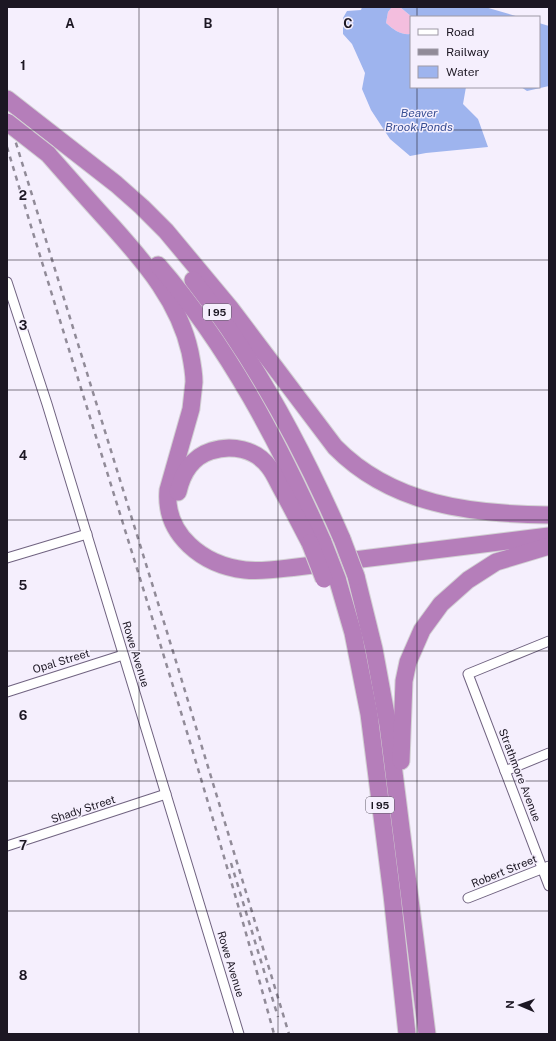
<svg xmlns="http://www.w3.org/2000/svg" width="556" height="1041" font-family="'Public Sans',sans-serif">
  <style>
    .green { fill: #f3bede }
    .water { fill: #9eb4ee }
    .lines { fill: none; stroke-linecap: round; stroke-linejoin: round }
    .minor-casing { stroke: #706380; stroke-width: 11 }
    .motorway-casing { stroke: #d2d1d3; stroke-width: 19 }
    .minor { stroke: #fff; stroke-width: 9 }
    .motorway { stroke: #b57eba; stroke-width: 17 }
    .rail { stroke: #918b98; stroke-width: 2.5; stroke-dasharray: 5 5; stroke-linecap: butt }
    .motorway-bridge-casing { stroke: #d2d1d3; stroke-width: 19; stroke-linecap: butt }
    .motorway-bridge { stroke: #b57eba; stroke-width: 17 }
    .grid { fill: none; stroke: #1c1723; stroke-width: 1; stroke-opacity: 0.55 }
    .labels { text-anchor: middle; stroke-width: 3; stroke-linejoin: round; paint-order: stroke }
    .shield { fill: #f5effd; stroke: #5d5864; stroke-width: 1 }
    .shield-label { font-size: 10px; font-weight: bold; fill: #1c1723 }
    .street-label { font-size: 11px; fill: #1c1723; stroke: #f5effd }
    .water-label { font-size: 12px; font-style: italic; fill: #384e93; stroke: #f5effd }
    .grid-label { font-size: 13px; text-anchor: middle; font-weight: bold; fill: #1c1723; stroke: #f5effd; stroke-width: 3; stroke-linejoin: round; paint-order: stroke }
  </style>
  <rect width="100%" height="100%" fill="#f5effd"/>
  <path class="green" d="M 392,7 L 400,7 L 412,17 L 411,17 L 411,34 C 400,35 394,30 386,23 L 388,12 Z"/>
  <g class="water">
    <path d="M 362,7 L 392,7 L 388,12 L 386,23 C 394,30 400,35 411,34 L 411,87 L 466,87 L 463,104 L 478,119 L 488,147 L 426,153 L 410,156 L 390,139 L 371,110 L 362,89 L 365,73 L 352,44 L 343,34 L 343,18 L 347,11 L 361,10 Z"/>
    <path d="M 400,7 L 485,7 L 519,17 L 412,17 Z"/>
    <path d="M 539,23 L 549,26 L 549,86 L 527,91 L 521,87 L 539,87 Z"/>
  </g>
  <g class="lines">
    <g class="minor-casing">
      <g id="minor">
        <path d="M 7,282 L 47,404 L 239,1034"/>
        <path d="M 7,558 L 87,534"/>
        <path d="M 549,641 L 468,674 L 549,886"/>
        <path d="M 7,692 L 123,655"/>
        <path d="M 505,771 L 549,753"/>
        <path d="M 7,846 L 166,794"/>
        <path d="M 468,898 L 549,866"/>
      </g>
    </g>
    <g class="motorway-casing">
      <g id="motorway">
        <path d="M 7,99 L 116,184 L 142,207 L 166,231 L 231,309 L 335,447 C 392,505 471,514 549,515"/>
        <path d="M 48,154 C 69,178 91,203 113,227 C 146,264 179,302 190,352 C 192,362 194,372 194,382 C 193,391 192,400 191,409 L 168,490 C 164,535 203,565 245,570 C 262,572 279,569 297,567 L 549,536"/>
        <path d="M 158,265 C 229,347 279,443 323,542"/>
        <path d="M 193,280 C 255,359 302,447 342,539"/>
        <path d="M 178,492 C 182,474 192,457 211,451 C 231,444 256,449 269,467 C 274,473 277,481 281,488 C 291,506 300,524 310,543"/>
        <path d="M 356,576 L 374,649 L 388,725 L 427,1034"/>
        <path d="M 337,578 L 353,633 L 369,714 L 392,895 L 407,1034"/>
        <path d="M 401,761 L 404,681 L 408,662 L 422,630 L 441,604 L 468,580 L 496,562 L 549,546"/>
      </g>
    </g>
    <use href="#minor" class="minor"/>
    <use href="#motorway" class="motorway"/>
    <g class="rail">
      <path d="M 7,114 L 175,658 L 289,1034"/>
      <path d="M 7,147 C 96,443 193,736 274,1034"/>
      <path d="M 231,863 L 278,1017"/>
    </g>
    <g class="motorway-bridge-casing">
      <g id="motorway-bridge">
        <path d="M 7,122 L 48,154"/>
        <path d="M 342,539 L 356,576"/>
        <path d="M 323,542 L 337,578"/>
        <path d="M 310,543 L 324,579"/>
      </g>
    </g>
    <use href="#motorway-bridge" class="motorway-bridge"/>
  </g>
  <path class="grid" d="M 139,7 L 139,1034M 278,7 L 278,1034M 417,7 L 417,17M 417,87 L 417,1034M 7,130 L 549,130M 7,260 L 549,260M 7,390 L 549,390M 7,520 L 549,520M 7,651 L 549,651M 7,781 L 549,781M 7,911 L 549,911"/>
  <g class="labels">
    <g class="shield">
      <rect x="203" y="304" width="28" height="16" rx="3"/>
      <rect x="366" y="797" width="28" height="16" rx="3"/>
    </g>
    <g class="shield-label">
      <text x="217" y="316">I 95</text>
      <text x="380" y="809">I 95</text>
    </g>
    <g class="street-label">
      <text transform="translate(136 654) rotate(73)" y="4">Rowe Avenue</text>
      <text transform="translate(61 661) rotate(-17)" y="4">Opal Street</text>
      <text transform="translate(520 775) rotate(69)" y="4">Strathmore Avenue</text>
      <text transform="translate(83 809) rotate(-18)" y="4">Shady Street</text>
      <text transform="translate(504 871) rotate(-22)" y="4">Robert Street</text>
      <text transform="translate(231 964) rotate(73)" y="4">Rowe Avenue</text>
    </g>
    <g class="water-label">
      <text x="419" y="117">Beaver<tspan x="419" dy="14">Brook Ponds</tspan></text>
    </g>
  </g>
  <g class="grid-label">
    <text x="70" y="28">A</text>
    <text x="208" y="28">B</text>
    <text x="348" y="28">C</text>
    <text x="23" y="70">1</text>
    <text x="23" y="200">2</text>
    <text x="23" y="330">3</text>
    <text x="23" y="460">4</text>
    <text x="23" y="590">5</text>
    <text x="23" y="720">6</text>
    <text x="23" y="850">7</text>
    <text x="23" y="980">8</text>
  </g>
  <rect width="556" height="1041" fill="none" stroke="#1c1723" stroke-width="16"/>
  <rect x="410" y="16" width="130" height="72" fill="#f5effd" stroke="#9e99a6"/>
  <rect x="418" y="29" width="20" height="6" fill="#ffffff" stroke="#9e99a6"/>
  <text x="446" y="36" font-size="12" fill="#1c1723">Road</text>
  <rect x="418" y="49" width="20" height="6" fill="#918b98" stroke="#9e99a6"/>
  <text x="446" y="56" font-size="12" fill="#1c1723">Railway</text>
  <rect x="418" y="66" width="20" height="12" fill="#9eb4ee" stroke="#9e99a6"/>
  <text x="446" y="76" font-size="12" fill="#1c1723">Water</text>
  <g transform="translate(520 1005) rotate(272)" stroke="#f5effd" stroke-width="3" paint-order="stroke">
  <path d="M0-3L7 15L0 10L-7 15Z" fill="#1c1723"/>
  <text y="-6" font-size="11" font-weight="bold" text-anchor="middle" fill="#1c1723">N</text>
  </g>
</svg>
